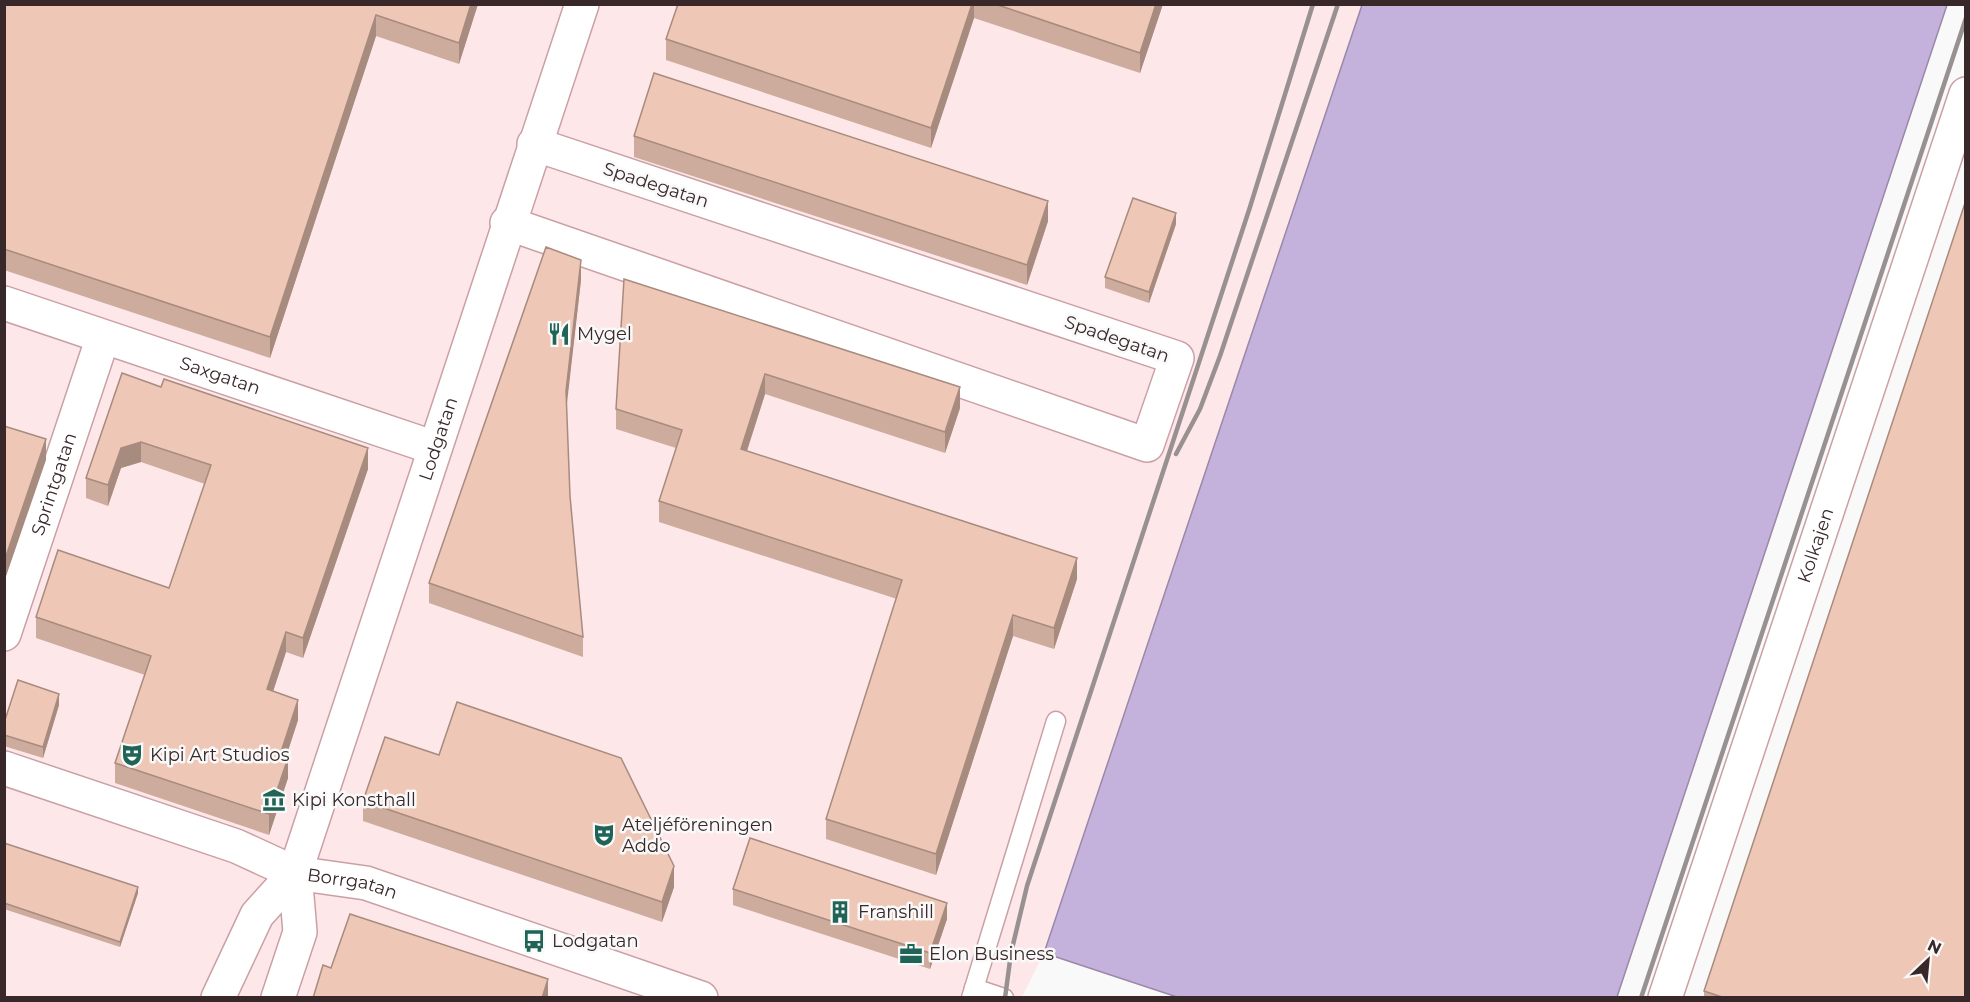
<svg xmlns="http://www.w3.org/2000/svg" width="1970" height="1002" font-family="Montserrat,sans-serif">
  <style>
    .built { fill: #fde7e9 }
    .water { fill: #c4b1dc; stroke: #9a88a7; stroke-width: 1.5 }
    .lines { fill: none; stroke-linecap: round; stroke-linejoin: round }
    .lane-casing { stroke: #caa0a5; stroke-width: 21 }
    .street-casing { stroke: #caa0a5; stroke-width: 36 }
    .lane { stroke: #fff; stroke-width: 18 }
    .street { stroke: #fff; stroke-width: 33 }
    .rail { stroke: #989091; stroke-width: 4.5 }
    .wall { fill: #cdab9d }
    .shaded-wall { fill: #a78b7f }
    .building { fill: #eec7b6; stroke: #a78b7f; stroke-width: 1.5 }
    .labels { text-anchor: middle; stroke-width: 5; stroke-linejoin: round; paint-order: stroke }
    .street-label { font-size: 18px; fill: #39282a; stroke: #f9f9f9 }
    .poi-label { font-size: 18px; fill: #39282a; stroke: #f9f9f9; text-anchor: start }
  </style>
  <rect width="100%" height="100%" fill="#f9f9f9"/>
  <path class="built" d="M 5,5 L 1362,5 L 1044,953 L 1022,997 L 5,998 Z"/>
  <path class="water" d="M 1362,5 L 1947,5 L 1617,997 L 1177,997 L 1044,953 Z"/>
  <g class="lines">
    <g class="lane-casing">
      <g id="lane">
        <path d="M 974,988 L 1004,998"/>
        <path d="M 971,998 L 1056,721"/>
      </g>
    </g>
    <g class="street-casing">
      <g id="street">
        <path d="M 507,223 L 1147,445 L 1177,358 L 534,144"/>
        <path id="s1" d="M 4,303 L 435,448"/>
        <path id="s2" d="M 4,634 L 103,337"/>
        <path id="s3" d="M 4,768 L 236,846 L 295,873 L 366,883 L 701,998"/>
        <path d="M 218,998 L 257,915 L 295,873"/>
        <path id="s4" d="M 278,998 L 300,932 L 295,873 L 582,4"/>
        <path id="s5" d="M 1665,998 L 1966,94"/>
      </g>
    </g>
    <use href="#lane" class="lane"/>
    <use href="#street" class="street"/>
    <g class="rail">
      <path d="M 1176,454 L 1200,409 L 1220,356 L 1338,4"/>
      <path d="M 1005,998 L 1011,953 L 1027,886 L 1250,207 L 1313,4"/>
      <path d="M 1641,998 L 1966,18"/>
    </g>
  </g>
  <g class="wall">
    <path d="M 4,4 L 478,4 L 459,64 L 376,36 L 270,358 L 4,270 Z"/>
    <path d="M 678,4 L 1163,4 L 1140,73 L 974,18 L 931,148 L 666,60 L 666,39 Z"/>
    <path d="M 634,136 L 1048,221 L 1027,285 L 634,157 Z"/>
    <path d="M 1176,224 L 1149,303 L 1105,288 L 1105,277 Z"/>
    <path d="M 624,279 L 960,408 L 945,453 L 765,394 L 747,451 L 1077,579 L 1054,649 L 1013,636 L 936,875 L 826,839 L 826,819 L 897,599 L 659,522 L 659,501 L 676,448 L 616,429 L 616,409 Z"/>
    <path d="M 581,280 L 566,407 L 570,496 L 583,637 L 583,657 L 429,603 L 429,583 Z"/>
    <path d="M 122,373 L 368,469 L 303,658 L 286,652 L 273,691 L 298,720 L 286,757 L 288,778 L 269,835 L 115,783 L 115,763 L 145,675 L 36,638 L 36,617 L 169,588 L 205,484 L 141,462 L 121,468 L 108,506 L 86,498 L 86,478 Z"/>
    <path d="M 59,705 L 43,758 L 4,746 L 4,723 Z"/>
    <path d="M 363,801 L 674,887 L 662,922 L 363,821 Z"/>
    <path d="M 4,843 L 138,893 L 120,947 L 4,909 Z"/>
    <path d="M 733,889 L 947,919 L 930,969 L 733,905 Z"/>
    <path d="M 1704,991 L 1965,998 L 1704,998 Z"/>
  </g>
  <g class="shaded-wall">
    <path d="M 471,4 L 478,4 L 459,64 L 459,43 Z"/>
    <path d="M 972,4 L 974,4 L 974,18 L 931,148 L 931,128 Z"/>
    <path d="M 1156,4 L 1163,4 L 1140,73 L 1140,53 Z"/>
    <path d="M 376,15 L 376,36 L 270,358 L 270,337 Z"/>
    <path d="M 1048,201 L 1048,221 L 1027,285 L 1027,265 Z"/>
    <path d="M 1176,213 L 1176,224 L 1149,303 L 1149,292 Z"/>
    <path d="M 581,260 L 581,280 L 566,412 L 566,391 Z"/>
    <path d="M 765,374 L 765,394 L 741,469 L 741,449 Z"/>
    <path d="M 960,387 L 960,408 L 945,453 L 945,432 Z"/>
    <path d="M 46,439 L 46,460 L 4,582 L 4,562 Z"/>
    <path d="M 141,442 L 141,462 L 121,468 L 108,506 L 108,485 L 121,448 Z"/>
    <path d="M 368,448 L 368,469 L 303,658 L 303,638 Z"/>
    <path d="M 1077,558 L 1077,579 L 1054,649 L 1054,628 Z"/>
    <path d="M 1013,615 L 1013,636 L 936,875 L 936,854 Z"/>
    <path d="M 286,632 L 286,652 L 267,710 L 267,689 Z"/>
    <path d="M 59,694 L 59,705 L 43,758 L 43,747 Z"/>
    <path d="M 298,700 L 298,720 L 280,775 L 280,755 Z"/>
    <path d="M 288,758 L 288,778 L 269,835 L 269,814 Z"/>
    <path d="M 674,866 L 674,887 L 662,922 L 662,902 Z"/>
    <path d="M 138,887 L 138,893 L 120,947 L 120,942 Z"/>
    <path d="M 947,903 L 947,919 L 930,969 L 930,953 Z"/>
    <path d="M 548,979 L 548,998 L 542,998 Z"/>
  </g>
  <g class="building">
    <path d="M 4,4 L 471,4 L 459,43 L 376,15 L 270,337 L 4,249 Z"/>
    <path d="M 678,4 L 972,4 L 931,128 L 666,39 Z"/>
    <path d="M 995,4 L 1156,4 L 1140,53 Z"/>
    <path d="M 654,73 L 1048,201 L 1027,265 L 634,136 Z"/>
    <path d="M 1133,198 L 1176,213 L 1149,292 L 1105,277 Z"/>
    <path d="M 1965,203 L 1965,998 L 1725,998 L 1704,991 Z"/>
    <path d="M 546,247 L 581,260 L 566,391 L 570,496 L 583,637 L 429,583 Z"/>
    <path d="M 624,279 L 960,387 L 945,432 L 765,374 L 741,449 L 1077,558 L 1054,628 L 1013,615 L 936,854 L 826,819 L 902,580 L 659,501 L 682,430 L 616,409 Z"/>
    <path d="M 122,373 L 161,387 L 164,379 L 368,448 L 303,638 L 286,632 L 267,689 L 298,700 L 280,755 L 288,758 L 269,814 L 115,763 L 151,656 L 36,617 L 58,550 L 169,588 L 211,465 L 141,442 L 121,448 L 108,485 L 86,478 Z"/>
    <path d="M 4,426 L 46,439 L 4,562 Z"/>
    <path d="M 18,680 L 59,694 L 43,747 L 4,735 L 4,723 Z"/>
    <path d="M 457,702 L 621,758 L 674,866 L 662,902 L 363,801 L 385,737 L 439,755 Z"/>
    <path d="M 750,838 L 947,903 L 930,953 L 733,889 Z"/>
    <path d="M 4,843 L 138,887 L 120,942 L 4,903 Z"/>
    <path d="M 350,914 L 548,979 L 542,998 L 313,998 L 323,965 L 331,968 Z"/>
  </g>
  <defs>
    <g id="restaurant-bare" transform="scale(1.8)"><path d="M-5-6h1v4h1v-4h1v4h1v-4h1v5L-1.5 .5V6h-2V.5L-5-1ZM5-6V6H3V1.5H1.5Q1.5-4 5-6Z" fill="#1f6456" stroke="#f9f9f9" stroke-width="2.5" paint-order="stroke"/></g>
    <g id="theatre-bare" transform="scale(1.8)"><path d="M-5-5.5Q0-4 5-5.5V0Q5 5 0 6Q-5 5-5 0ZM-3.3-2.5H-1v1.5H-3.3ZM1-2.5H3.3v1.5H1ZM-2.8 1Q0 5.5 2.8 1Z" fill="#1f6456" stroke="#f9f9f9" stroke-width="2.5" paint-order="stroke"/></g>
    <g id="museum-bare" transform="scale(1.8)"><path d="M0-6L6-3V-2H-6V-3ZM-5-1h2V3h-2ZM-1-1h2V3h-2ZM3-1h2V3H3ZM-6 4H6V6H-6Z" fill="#1f6456" stroke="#f9f9f9" stroke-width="2.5" paint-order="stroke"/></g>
    <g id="building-bare" transform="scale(1.8)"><path d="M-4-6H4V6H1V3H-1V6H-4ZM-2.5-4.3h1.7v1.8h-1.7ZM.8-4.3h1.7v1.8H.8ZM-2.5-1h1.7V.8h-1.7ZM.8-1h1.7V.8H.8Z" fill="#1f6456" stroke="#f9f9f9" stroke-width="2.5" paint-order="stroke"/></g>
    <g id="bus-bare" transform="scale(1.8)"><path d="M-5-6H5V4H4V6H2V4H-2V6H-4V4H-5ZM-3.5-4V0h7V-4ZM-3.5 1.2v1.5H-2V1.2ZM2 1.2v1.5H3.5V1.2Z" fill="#1f6456" stroke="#f9f9f9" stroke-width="2.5" paint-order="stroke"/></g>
    <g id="office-bare" transform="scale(1.8)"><path d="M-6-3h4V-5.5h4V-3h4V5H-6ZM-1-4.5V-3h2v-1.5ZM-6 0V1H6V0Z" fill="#1f6456" stroke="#f9f9f9" stroke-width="2.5" paint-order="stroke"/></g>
  </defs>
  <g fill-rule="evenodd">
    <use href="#restaurant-bare" x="559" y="334"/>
    <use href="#theatre-bare" x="132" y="755"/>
    <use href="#museum-bare" x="274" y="800"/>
    <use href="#theatre-bare" x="604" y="835"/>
    <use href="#building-bare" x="840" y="912"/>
    <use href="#bus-bare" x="534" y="941"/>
    <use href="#office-bare" x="911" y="954"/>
  </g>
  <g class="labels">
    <g class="street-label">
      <text transform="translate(656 185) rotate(18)" y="6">Spadegatan</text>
      <text transform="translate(1117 339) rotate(19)" y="6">Spadegatan</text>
      <text dy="6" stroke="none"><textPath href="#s1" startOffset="228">Saxgatan</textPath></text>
      <text dy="6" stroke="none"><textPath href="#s4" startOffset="586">Lodgatan</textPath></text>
      <text dy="6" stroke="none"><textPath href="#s2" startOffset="158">Sprintgatan</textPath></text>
      <text dy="6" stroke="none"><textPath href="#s5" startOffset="477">Kolkajen</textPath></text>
      <text dy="6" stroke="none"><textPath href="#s3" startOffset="368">Borrgatan</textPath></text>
    </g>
    <g class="poi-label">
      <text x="577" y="340">Mygel</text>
      <text x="150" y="761">Kipi Art Studios</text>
      <text x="292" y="806">Kipi Konsthall</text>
      <text x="622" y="831">Ateljéföreningen<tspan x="622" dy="21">Addo</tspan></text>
      <text x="858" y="918">Franshill</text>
      <text x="552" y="947">Lodgatan</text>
      <text x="929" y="960">Elon Business</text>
    </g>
  </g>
  <rect width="1970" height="1002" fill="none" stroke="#39282a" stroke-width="12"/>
  <g transform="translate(1928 960) rotate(26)" stroke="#f9f9f9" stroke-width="4.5" paint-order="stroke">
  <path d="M0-4.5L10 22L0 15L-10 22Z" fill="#39282a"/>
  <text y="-9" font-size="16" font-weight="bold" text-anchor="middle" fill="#39282a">N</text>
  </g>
</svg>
